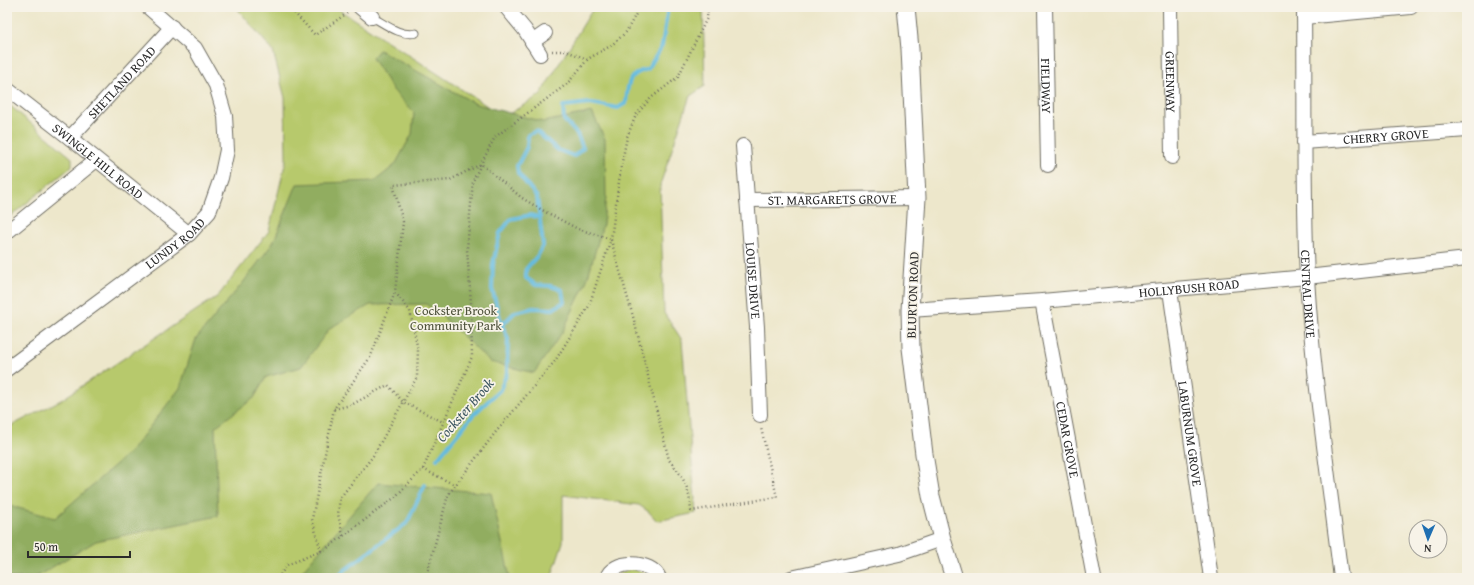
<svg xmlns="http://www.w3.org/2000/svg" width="1474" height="585" font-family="'Gentium Book Plus',serif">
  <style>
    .green { fill: #b7c96c; stroke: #717a4c }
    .forest { fill: #91ad60; stroke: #5e6c46 }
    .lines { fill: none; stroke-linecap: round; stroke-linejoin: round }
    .stream { stroke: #63bbe0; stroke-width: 4 }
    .service-casing { stroke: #6f6d63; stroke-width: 9 }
    .minor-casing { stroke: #6f6d63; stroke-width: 16 }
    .tertiary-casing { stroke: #6f6d63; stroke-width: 19 }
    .path { stroke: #6f6d63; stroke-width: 2.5; stroke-dasharray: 1 3; stroke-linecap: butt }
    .service { stroke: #fff; stroke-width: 7 }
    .minor { stroke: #fff; stroke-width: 14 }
    .tertiary { stroke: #fff; stroke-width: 17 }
    .labels { text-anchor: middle; stroke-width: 3.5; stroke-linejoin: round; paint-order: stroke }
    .street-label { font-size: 13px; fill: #2b2b2b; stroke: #f7f3e8 }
    .park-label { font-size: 13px; fill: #4e523b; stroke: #f7f3e8 }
    .water-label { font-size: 14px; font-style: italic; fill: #3c5661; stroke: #f7f3e8 }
  </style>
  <rect width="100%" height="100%" fill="#f7f3e8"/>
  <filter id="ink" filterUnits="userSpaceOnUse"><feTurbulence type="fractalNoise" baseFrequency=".025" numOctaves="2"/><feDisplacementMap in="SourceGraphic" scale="8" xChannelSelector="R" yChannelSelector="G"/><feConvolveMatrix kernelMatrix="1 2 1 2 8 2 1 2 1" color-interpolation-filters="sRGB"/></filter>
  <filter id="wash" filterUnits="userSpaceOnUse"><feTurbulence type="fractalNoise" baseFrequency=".012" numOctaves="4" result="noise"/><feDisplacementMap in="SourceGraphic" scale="16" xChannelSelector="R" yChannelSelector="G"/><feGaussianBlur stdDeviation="0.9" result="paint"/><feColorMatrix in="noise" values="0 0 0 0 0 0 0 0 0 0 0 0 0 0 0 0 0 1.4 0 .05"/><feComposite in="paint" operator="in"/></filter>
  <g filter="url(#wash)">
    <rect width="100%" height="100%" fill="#ede7cb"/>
    <g class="green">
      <path d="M 236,7 L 335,7 L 504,117 L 540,95 L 594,7 L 703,7 L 705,86 L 690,96 L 660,185 L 664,313 L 682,340 L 696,513 L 657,521 L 649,512 L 639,505 L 563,495 L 563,542 L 551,578 L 7,578 L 7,428 L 61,400 L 218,296 L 269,231 L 286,160 L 285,98 L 273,51 Z"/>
      <path d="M 7,103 L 72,158 L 72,165 L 70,168 L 7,219 Z"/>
      <path d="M 633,569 L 658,578 L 617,578 C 619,571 627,570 633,569 Z"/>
    </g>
    <g class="forest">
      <path d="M 379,50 L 476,104 L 543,122 L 592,112 L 605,139 L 606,197 L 603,224 L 587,280 L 563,331 L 534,373 L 490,362 L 444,318 L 426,304 L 370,305 L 330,328 L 301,367 L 266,377 L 254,398 L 215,427 L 218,516 L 96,541 L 34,578 L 7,578 L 7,505 L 55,518 L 131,451 L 180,388 L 196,339 L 242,284 L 273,243 L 297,184 L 375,181 L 395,165 L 412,134 L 414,113 L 393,90 L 372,58 Z"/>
      <path d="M 378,483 L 491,493 L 510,578 L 296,578 Z"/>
    </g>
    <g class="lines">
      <g class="stream">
        <path d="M 502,325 L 515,312 L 533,308 L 553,309 L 564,302 L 562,290 L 551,286 L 536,285 L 526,278 L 526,269 L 538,255 L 543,245 L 537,197 L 518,173 L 517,166 L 527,147 L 528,135 L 536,131 L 558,150 L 574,156 L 583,148 L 577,134 L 564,120 L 563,106 L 590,103 L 618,108 L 626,103 C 628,84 627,74 648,69 L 662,46 L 668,7"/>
        <path d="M 437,459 L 474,414 L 500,390 L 507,373 L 508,338 L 502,325 L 492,289 L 493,264 L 500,233 L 511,219 L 531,215 L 540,218"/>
        <path d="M 339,578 L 341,573 L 407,523 L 425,485"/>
      </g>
    </g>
  </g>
  <g filter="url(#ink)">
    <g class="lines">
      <g class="service-casing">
        <path id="service" d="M 372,17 C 385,24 401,37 416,33"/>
      </g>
      <g class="minor-casing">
        <g id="minor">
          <path d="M 360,7 L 372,17"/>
          <path d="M 506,7 L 525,30 L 540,54"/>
          <path id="s1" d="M 1045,7 L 1048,165"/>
          <path id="s2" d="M 1170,7 L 1172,157"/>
          <path id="s3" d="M 1304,7 C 1305,97 1303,188 1307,278 C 1313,379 1329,478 1341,578"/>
          <path d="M 1304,17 L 1411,7"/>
          <path d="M 532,42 L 545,33"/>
          <path id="s4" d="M 7,89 L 70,138 L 189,234"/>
          <path id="s5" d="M 70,138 L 172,27"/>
          <path id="s6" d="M 1304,142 L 1467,130"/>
          <path id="s7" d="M 743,146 L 757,327 L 760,415"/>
          <path id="s8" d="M 747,200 L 917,198"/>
          <path d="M 7,232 L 96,160"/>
          <path id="s9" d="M 1170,290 L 1211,578"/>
          <path id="s10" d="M 1042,301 L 1094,578"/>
          <path id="s11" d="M 910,310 L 1042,301 L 1307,277 L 1467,259"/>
          <path id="s12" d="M 7,369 L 189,234 L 209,212 L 221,178 L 227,150 L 225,116 L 216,85 L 195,48 L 148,7"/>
          <path d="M 607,578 C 612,559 652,560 659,578"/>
          <path d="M 791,578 L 899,554 L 942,539"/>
        </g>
      </g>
      <g class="tertiary-casing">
        <path id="tertiary" d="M 906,7 L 910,49 L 917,198 L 910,310 L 911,348 L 924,454 L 931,496 L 942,539 L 954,578"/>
      </g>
      <g class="path">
        <path d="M 289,7 L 315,35 L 349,12"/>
        <path d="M 552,51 L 566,51 L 587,59"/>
        <path d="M 611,240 L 634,320 L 669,460 C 685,479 689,487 691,511 L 777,497 L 761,428"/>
        <path d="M 334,409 L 351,405 L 388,385 L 403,402 L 443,422"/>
        <path d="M 423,469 L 455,485"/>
        <path d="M 343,536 L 338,514 L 340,498 L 373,456 L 417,377 L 418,350 L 410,311 L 395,292 L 403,222 L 393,185 L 450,180 L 481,164 L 522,198 L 542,210 L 578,229 L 611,239"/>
        <path d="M 321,551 L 312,519 L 334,409 L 371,356 L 395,292"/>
        <path d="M 278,578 L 287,565 L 326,549 L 394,498 L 423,469 L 472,357 L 471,303 L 467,249 L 473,181 L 481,164 L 495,137 L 567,84 L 588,59 L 612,45 L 626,32 L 640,7"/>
        <path d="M 427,578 L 427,574 L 448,495 L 495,433 L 555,361 L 589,306 L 611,239 L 621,167 L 627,137 L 636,115 L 651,98 L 678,77 L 707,18 L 708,7"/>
      </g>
      <use href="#service" class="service"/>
      <use href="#minor" class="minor"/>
      <use href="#tertiary" class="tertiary"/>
    </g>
  </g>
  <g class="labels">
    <g class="street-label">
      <text dy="5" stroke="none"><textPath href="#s5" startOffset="76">SHETLAND ROAD</textPath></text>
      <text dy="5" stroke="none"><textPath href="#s2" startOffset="75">GREENWAY</textPath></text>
      <text dy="5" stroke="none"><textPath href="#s1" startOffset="79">FIELDWAY</textPath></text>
      <text dy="5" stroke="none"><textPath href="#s6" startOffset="82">CHERRY GROVE</textPath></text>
      <text dy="5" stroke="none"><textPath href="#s4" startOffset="116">SWINGLE HILL ROAD</textPath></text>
      <text dy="5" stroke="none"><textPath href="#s8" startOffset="85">ST. MARGARETS GROVE</textPath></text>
      <text dy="5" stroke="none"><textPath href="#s12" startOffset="210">LUNDY ROAD</textPath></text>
      <text dy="5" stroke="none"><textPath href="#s7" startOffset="135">LOUISE DRIVE</textPath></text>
      <text dy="5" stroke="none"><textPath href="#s11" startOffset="280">HOLLYBUSH ROAD</textPath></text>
      <text dy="5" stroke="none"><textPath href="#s3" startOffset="287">CENTRAL DRIVE</textPath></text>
      <text transform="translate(912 295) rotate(-88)" y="5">BLURTON ROAD</text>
      <text dy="5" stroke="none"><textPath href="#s9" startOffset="145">LABURNUM GROVE</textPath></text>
      <text dy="5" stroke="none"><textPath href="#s10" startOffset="141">CEDAR GROVE</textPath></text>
    </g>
    <g class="park-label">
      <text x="456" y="315">Cockster Brook<tspan x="456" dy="15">Community Park</tspan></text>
    </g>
    <g class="water-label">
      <text transform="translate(465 410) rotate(-49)" y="5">Cockster Brook</text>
    </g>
  </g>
  <rect width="1474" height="585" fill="none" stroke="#f7f3e8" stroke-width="24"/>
  <g transform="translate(1428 539) rotate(182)"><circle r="19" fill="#f7f3e8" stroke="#a5a39c"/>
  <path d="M0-3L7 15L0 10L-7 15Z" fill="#1f6fb2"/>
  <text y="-6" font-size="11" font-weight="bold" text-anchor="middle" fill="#2b2b2b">N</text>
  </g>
  <path d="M28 551v6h102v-6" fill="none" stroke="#2b2b2b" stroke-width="2"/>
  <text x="34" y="551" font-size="12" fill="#2b2b2b" stroke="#f7f3e8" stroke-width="3" paint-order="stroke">50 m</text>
</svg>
